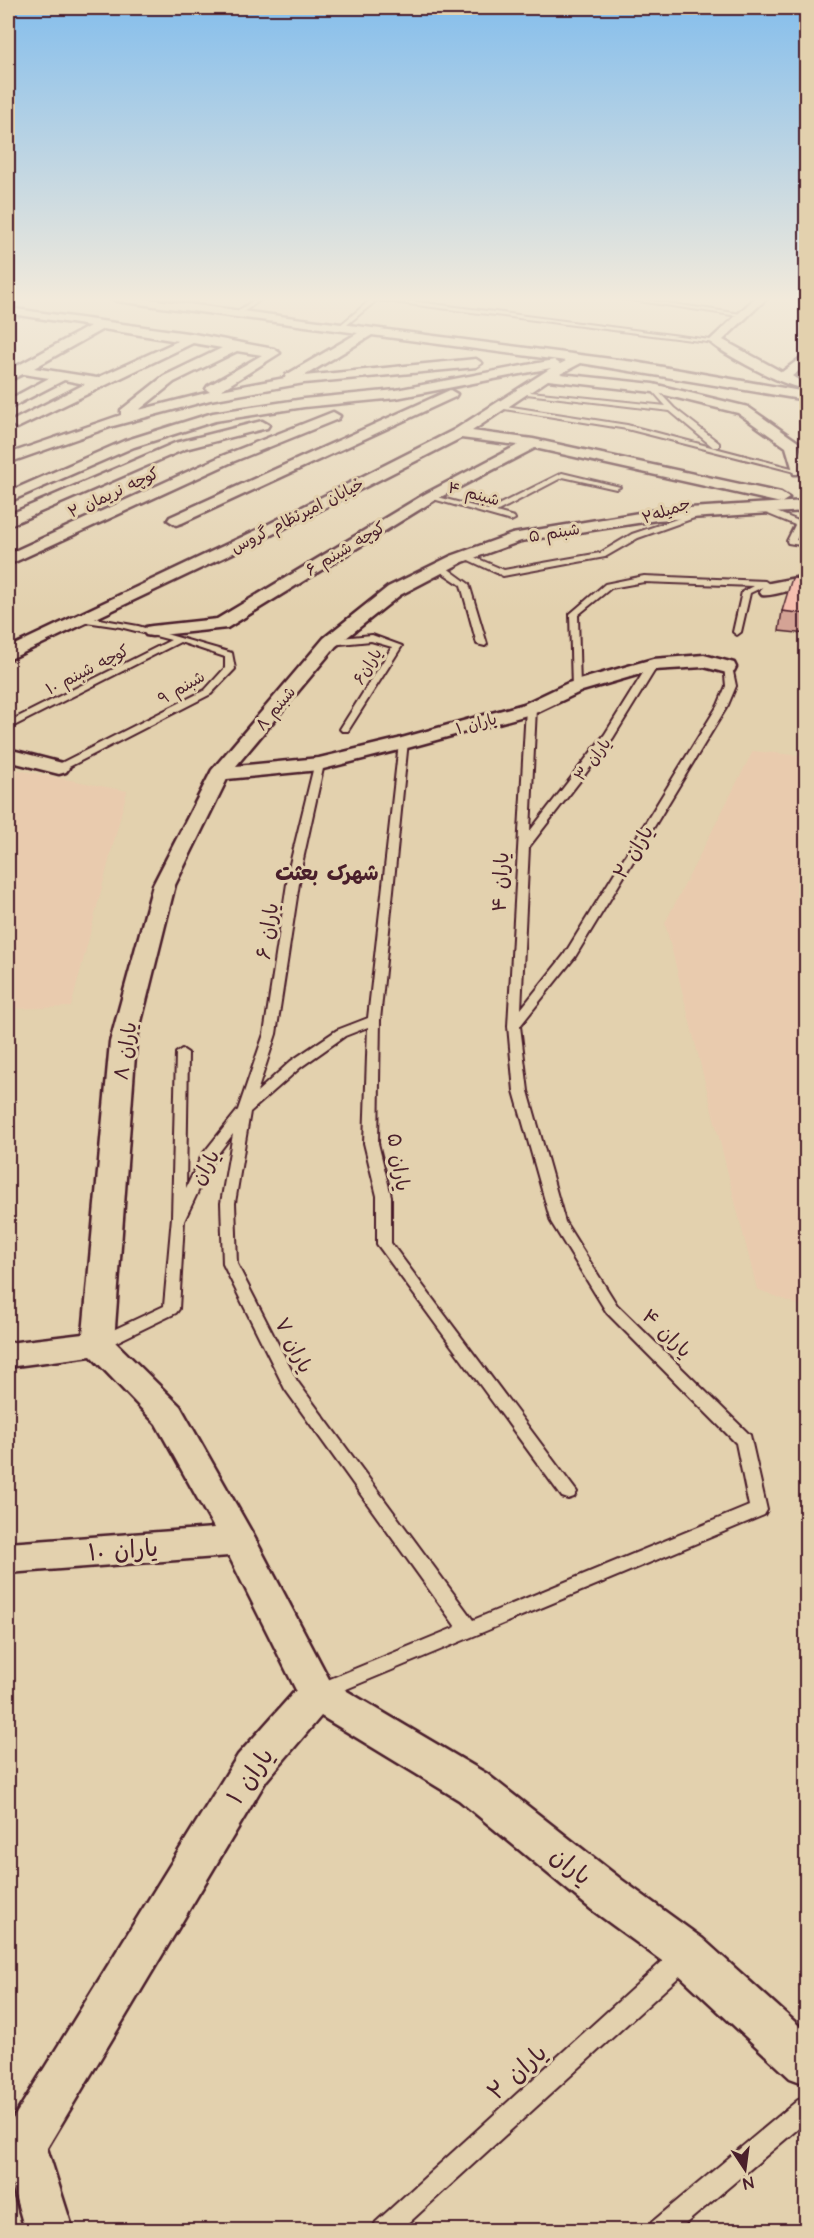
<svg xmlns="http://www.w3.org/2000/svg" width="814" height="2238" font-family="'Architects Daughter','Playpen Sans Arabic',sans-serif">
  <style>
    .built { fill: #e9cbae }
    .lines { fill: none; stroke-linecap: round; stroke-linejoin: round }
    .service-casing { stroke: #4a1f2b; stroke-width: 4 }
    .minor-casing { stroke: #4a1f2b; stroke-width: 5 }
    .service { fill: #e3d1ae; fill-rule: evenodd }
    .minor { fill: #e3d1ae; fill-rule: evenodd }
    .wall { fill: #d4a395; stroke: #4a1f2b; stroke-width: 1.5 }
    .building { fill: #f6bdad; stroke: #4a1f2b; stroke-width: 1.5 }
    .labels { text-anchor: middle; stroke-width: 6; stroke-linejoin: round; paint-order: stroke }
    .far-street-label { font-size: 16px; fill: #4a1f2b; stroke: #e3d1ae }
    .street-label { font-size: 20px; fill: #4a1f2b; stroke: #e3d1ae }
    .neighbourhood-label { font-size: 21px; font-weight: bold; fill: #4a1f2b; stroke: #e3d1ae }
    .near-street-label { font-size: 24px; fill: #4a1f2b; stroke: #e3d1ae }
  </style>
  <rect width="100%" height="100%" fill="#e3d1ae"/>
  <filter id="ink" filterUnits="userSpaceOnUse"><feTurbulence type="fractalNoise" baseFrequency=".0167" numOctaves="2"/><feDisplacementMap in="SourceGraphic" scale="12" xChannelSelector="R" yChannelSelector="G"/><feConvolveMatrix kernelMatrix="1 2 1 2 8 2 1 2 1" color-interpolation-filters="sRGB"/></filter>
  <g filter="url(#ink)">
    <g class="built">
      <path d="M 266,298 L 365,298 L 339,321 L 249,310 Z"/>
      <path d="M 753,751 L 806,756 L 806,1308 L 757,1289 L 665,923 Z"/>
      <path d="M 8,768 L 127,791 L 71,1007 L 8,1009 Z"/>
    </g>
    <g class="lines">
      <g class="service-casing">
        <g id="service">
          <path d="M 257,298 L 263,298 L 239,315 L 235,315 L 235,313 Z"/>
          <path d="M 373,298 L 387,298 L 718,341 L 715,343 L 377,300 L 343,328 L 339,328 L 339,326 Z"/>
          <path d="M 619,298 L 632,298 L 748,315 L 745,317 Z"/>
          <path d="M 756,298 L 764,298 L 761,300 Z"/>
          <path d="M 653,386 L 674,408 L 719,443 L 719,447 L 713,447 L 670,411 L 518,393 L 521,391 L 666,406 L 650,388 Z"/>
          <path d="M 500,405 L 627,425 L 803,471 L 799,473 L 627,429 L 498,408 Z"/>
          <path d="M 562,473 L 620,487 L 616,489 L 563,477 L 496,512 L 514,517 L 515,519 L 511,521 L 426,497 L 430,495 L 488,510 Z"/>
          <path d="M 764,507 L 806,524 L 806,529 L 802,528 L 796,540 L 806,542 L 806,546 L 788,543 L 787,541 L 795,525 L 761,511 L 760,509 Z"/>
          <path d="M 701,511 L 708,513 L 638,538 L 605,557 L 503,576 L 460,556 L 467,554 L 504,570 L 600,553 L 632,534 Z"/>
          <path d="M 437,565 L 443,565 L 469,584 L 487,644 L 485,646 L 477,644 L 461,585 L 437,569 Z"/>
          <path d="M 644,576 L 765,581 L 769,584 L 750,593 L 741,632 L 737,635 L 733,632 L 742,592 L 753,586 L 644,582 L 611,588 L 578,615 L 580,687 L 572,689 L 570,614 L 605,584 Z"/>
          <path d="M 82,616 L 138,626 L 232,653 L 235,669 L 211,694 L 63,770 L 55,770 L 55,766 L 205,690 L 225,668 L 225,657 L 180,642 L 8,729 L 8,722 L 171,640 L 120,627 L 79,621 L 78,619 Z"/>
          <path d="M 372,635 L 402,646 L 348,731 L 342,731 L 340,729 L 392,647 L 371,641 L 330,645 L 325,642 L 330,639 Z"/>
          <path d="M 653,662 L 658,665 L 613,738 L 529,847 L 521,1009 L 564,955 L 718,705 L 726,686 L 724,665 L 732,667 L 736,686 L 728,705 L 575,957 L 520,1026 L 528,1091 L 565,1222 L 617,1305 L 750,1435 L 767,1510 L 764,1515 L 320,1700 L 313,1698 L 311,1692 L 313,1686 L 456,1627 L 285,1389 L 223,1264 L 221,1203 L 233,1134 L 213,1160 L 184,1221 L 179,1309 L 176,1313 L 106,1347 L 100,1349 L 94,1347 L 92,1343 L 94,1339 L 164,1306 L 172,1217 L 176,1053 L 182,1049 L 188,1053 L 186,1188 L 202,1155 L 238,1110 L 264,1034 L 290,864 L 315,762 L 319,761 L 324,764 L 302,864 L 276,1034 L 257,1092 L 291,1061 L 337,1030 L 368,1018 L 399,743 L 404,740 L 408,741 L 380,1020 L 378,1143 L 391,1196 L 391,1243 L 577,1492 L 574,1497 L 568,1499 L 562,1497 L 377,1244 L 377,1196 L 364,1143 L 368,1027 L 345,1036 L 301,1067 L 250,1112 L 235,1203 L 237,1264 L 297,1381 L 473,1620 L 749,1506 L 736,1443 L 607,1313 L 551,1222 L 514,1091 L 508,1026 L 526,708 L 531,705 L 536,708 L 530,831 L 605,734 L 648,665 Z"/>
          <path d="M 684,1946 L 692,1949 L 695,1957 L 692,1965 L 401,2230 L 372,2230 L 376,2222 L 676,1949 Z"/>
          <path d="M 806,2097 L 806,2122 L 678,2230 L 648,2230 L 652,2222 L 798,2100 Z"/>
        </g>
      </g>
      <g class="minor-casing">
        <g id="minor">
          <path d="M 111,298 L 141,298 L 634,362 L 806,392 L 806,400 L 581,363 L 560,374 L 653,384 L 748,407 L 798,442 L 806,471 L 804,474 L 794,474 L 786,447 L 738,413 L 653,392 L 548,380 L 472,431 L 533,439 L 781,493 L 789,498 L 781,503 L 535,448 L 435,500 L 227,628 L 152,636 L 146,635 L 143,631 L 146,627 L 152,626 L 217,619 L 425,494 L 518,445 L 461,438 L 271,535 L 8,660 L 8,648 L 259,529 L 454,430 L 551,368 L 396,398 L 304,407 L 215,421 L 134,447 L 13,500 L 8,501 L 8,492 L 124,441 L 213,413 L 304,399 L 396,390 L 554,360 L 560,364 L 566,361 L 372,335 L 304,376 L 476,359 L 482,363 L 476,367 L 304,383 L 210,400 L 113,426 L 8,463 L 8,454 L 121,415 L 121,410 L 164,376 L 222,348 L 193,343 L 17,428 L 10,424 L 12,421 L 85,384 L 64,380 L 8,409 L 8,400 L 49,378 L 23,374 L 8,381 L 8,372 L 12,366 L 19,365 L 90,326 L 12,314 L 8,312 L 8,308 L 194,334 L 274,349 L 280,353 L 221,390 L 285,378 L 286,375 L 358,333 L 117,301 ZM 103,329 L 178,341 L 97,378 L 34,368 ZM 237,351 L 262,355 L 208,386 L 206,389 L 210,392 L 139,410 L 174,382 Z"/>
          <path d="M 755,298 L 767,298 L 723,340 L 782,372 L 802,357 L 806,356 L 806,366 L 792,376 L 806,385 L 805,388 C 792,391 719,352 709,341 Z"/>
          <path d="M 450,390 L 457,394 L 455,397 L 182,523 L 176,525 L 168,520 L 170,517 Z"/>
          <path d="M 333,412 L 340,416 L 338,419 L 232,462 L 8,565 L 8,554 L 222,456 Z"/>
          <path d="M 262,421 L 269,425 L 267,428 L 185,449 L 8,526 L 8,515 L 175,443 Z"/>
          <path d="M 806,501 L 806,511 L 657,520 L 521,541 L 463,562 L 400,595 L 336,646 L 236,766 L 319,758 L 398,739 L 524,704 L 568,683 L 653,659 L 704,655 L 734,663 L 736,667 L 734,671 L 727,673 L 704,667 L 654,670 L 582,691 L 538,712 L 411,747 L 319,770 L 227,779 L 175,885 L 136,1042 L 114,1341 L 180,1406 L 251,1531 L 330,1681 L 487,1774 L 622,1880 L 703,1939 L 806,2032 L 806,2084 L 790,2078 L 673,1969 L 592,1910 L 459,1800 L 321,1716 L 266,1781 L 47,2148 L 73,2230 L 25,2230 L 8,2171 L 8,2127 L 238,1755 L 296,1690 L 229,1556 L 8,1573 L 8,1543 L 214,1528 L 156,1424 L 91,1356 L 8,1367 L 8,1343 L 83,1334 L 110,1042 L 153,885 L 212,770 L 324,638 L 388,587 L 451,556 L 512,534 L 657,510 Z"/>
          <path d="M 806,576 L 806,586 C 795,588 772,597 762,595 L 759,591 L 765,584 Z"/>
          <path d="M 8,749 L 66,764 L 69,768 L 66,772 L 59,774 L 8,761 Z"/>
        </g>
      </g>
      <use href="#service" class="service"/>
      <use href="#minor" class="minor"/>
    </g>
    <path class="wall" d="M 807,579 L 807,634 L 779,631 L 782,611 Z"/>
    <path class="building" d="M 792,578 L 807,579 L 807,614 L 782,611 Z"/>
  </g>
  <linearGradient id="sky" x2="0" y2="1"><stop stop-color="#85beec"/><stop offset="0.49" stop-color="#f2eadb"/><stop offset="1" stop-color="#f2eadb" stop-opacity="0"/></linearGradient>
  <rect width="814" height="611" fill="url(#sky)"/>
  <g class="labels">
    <g class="far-street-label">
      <text transform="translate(113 492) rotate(-25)" y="6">کوچه نریمان ۲</text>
      <text transform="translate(474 493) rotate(15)" y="6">شبنم ۴</text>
      <text transform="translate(666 510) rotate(-19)" y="6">جمیله۲</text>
      <text transform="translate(297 515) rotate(-27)" y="6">خیابان امیرنظام گروس</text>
      <text transform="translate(554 532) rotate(-9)" y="6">شبنم ۵</text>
      <text transform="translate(345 548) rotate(-31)" y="6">کوچه شبنم ۶</text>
      <text transform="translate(367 666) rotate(-58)" y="6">یاران۶</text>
      <text transform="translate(87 669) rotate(-27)" y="6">کوچه شبنم ۱۰</text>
      <text transform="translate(181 687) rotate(-30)" y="6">شبنم ۹</text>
      <text transform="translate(275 708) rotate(-50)" y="6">شبنم ۸</text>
      <text transform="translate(476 723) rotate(-15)" y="6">یاران ۱</text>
      <text transform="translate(592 759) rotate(-53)" y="6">یاران ۳</text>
    </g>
    <g class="street-label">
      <text transform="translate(633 852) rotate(-59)" y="7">یاران ۲</text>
      <text transform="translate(500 882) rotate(-87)" y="7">یاران ۴</text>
      <text transform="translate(267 931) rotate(-81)" y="7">یاران ۶</text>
      <text transform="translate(125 1051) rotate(-81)" y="7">یاران ۸</text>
      <text transform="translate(399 1162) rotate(81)" y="7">یاران ۵</text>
      <text transform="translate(205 1167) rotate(-60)" y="7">یاران</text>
      <text transform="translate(667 1333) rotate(44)" y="7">یاران ۴</text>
      <text transform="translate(294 1345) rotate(63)" y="7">یاران ۷</text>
    </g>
    <g class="neighbourhood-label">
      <text x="327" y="880">شهرک بعثت</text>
    </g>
    <g class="near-street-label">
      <text transform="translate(123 1550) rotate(-4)" y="8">یاران ۱۰</text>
      <text transform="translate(250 1776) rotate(-55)" y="8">یاران ۱</text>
      <text transform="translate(571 1866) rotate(39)" y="8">یاران</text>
      <text transform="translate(517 2072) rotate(-42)" y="8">یاران ۲</text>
    </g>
  </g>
  <rect width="814" height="2238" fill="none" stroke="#e3d1ae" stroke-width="30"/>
  <rect x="15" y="15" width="784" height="2208" fill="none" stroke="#4a1f2b" stroke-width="2" filter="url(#ink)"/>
  <g transform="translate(745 2169) rotate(167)" stroke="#e3d1ae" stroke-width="4.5" paint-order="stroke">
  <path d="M0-4.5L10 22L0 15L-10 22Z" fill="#4a1f2b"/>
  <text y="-9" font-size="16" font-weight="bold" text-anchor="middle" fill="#4a1f2b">N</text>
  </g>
</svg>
